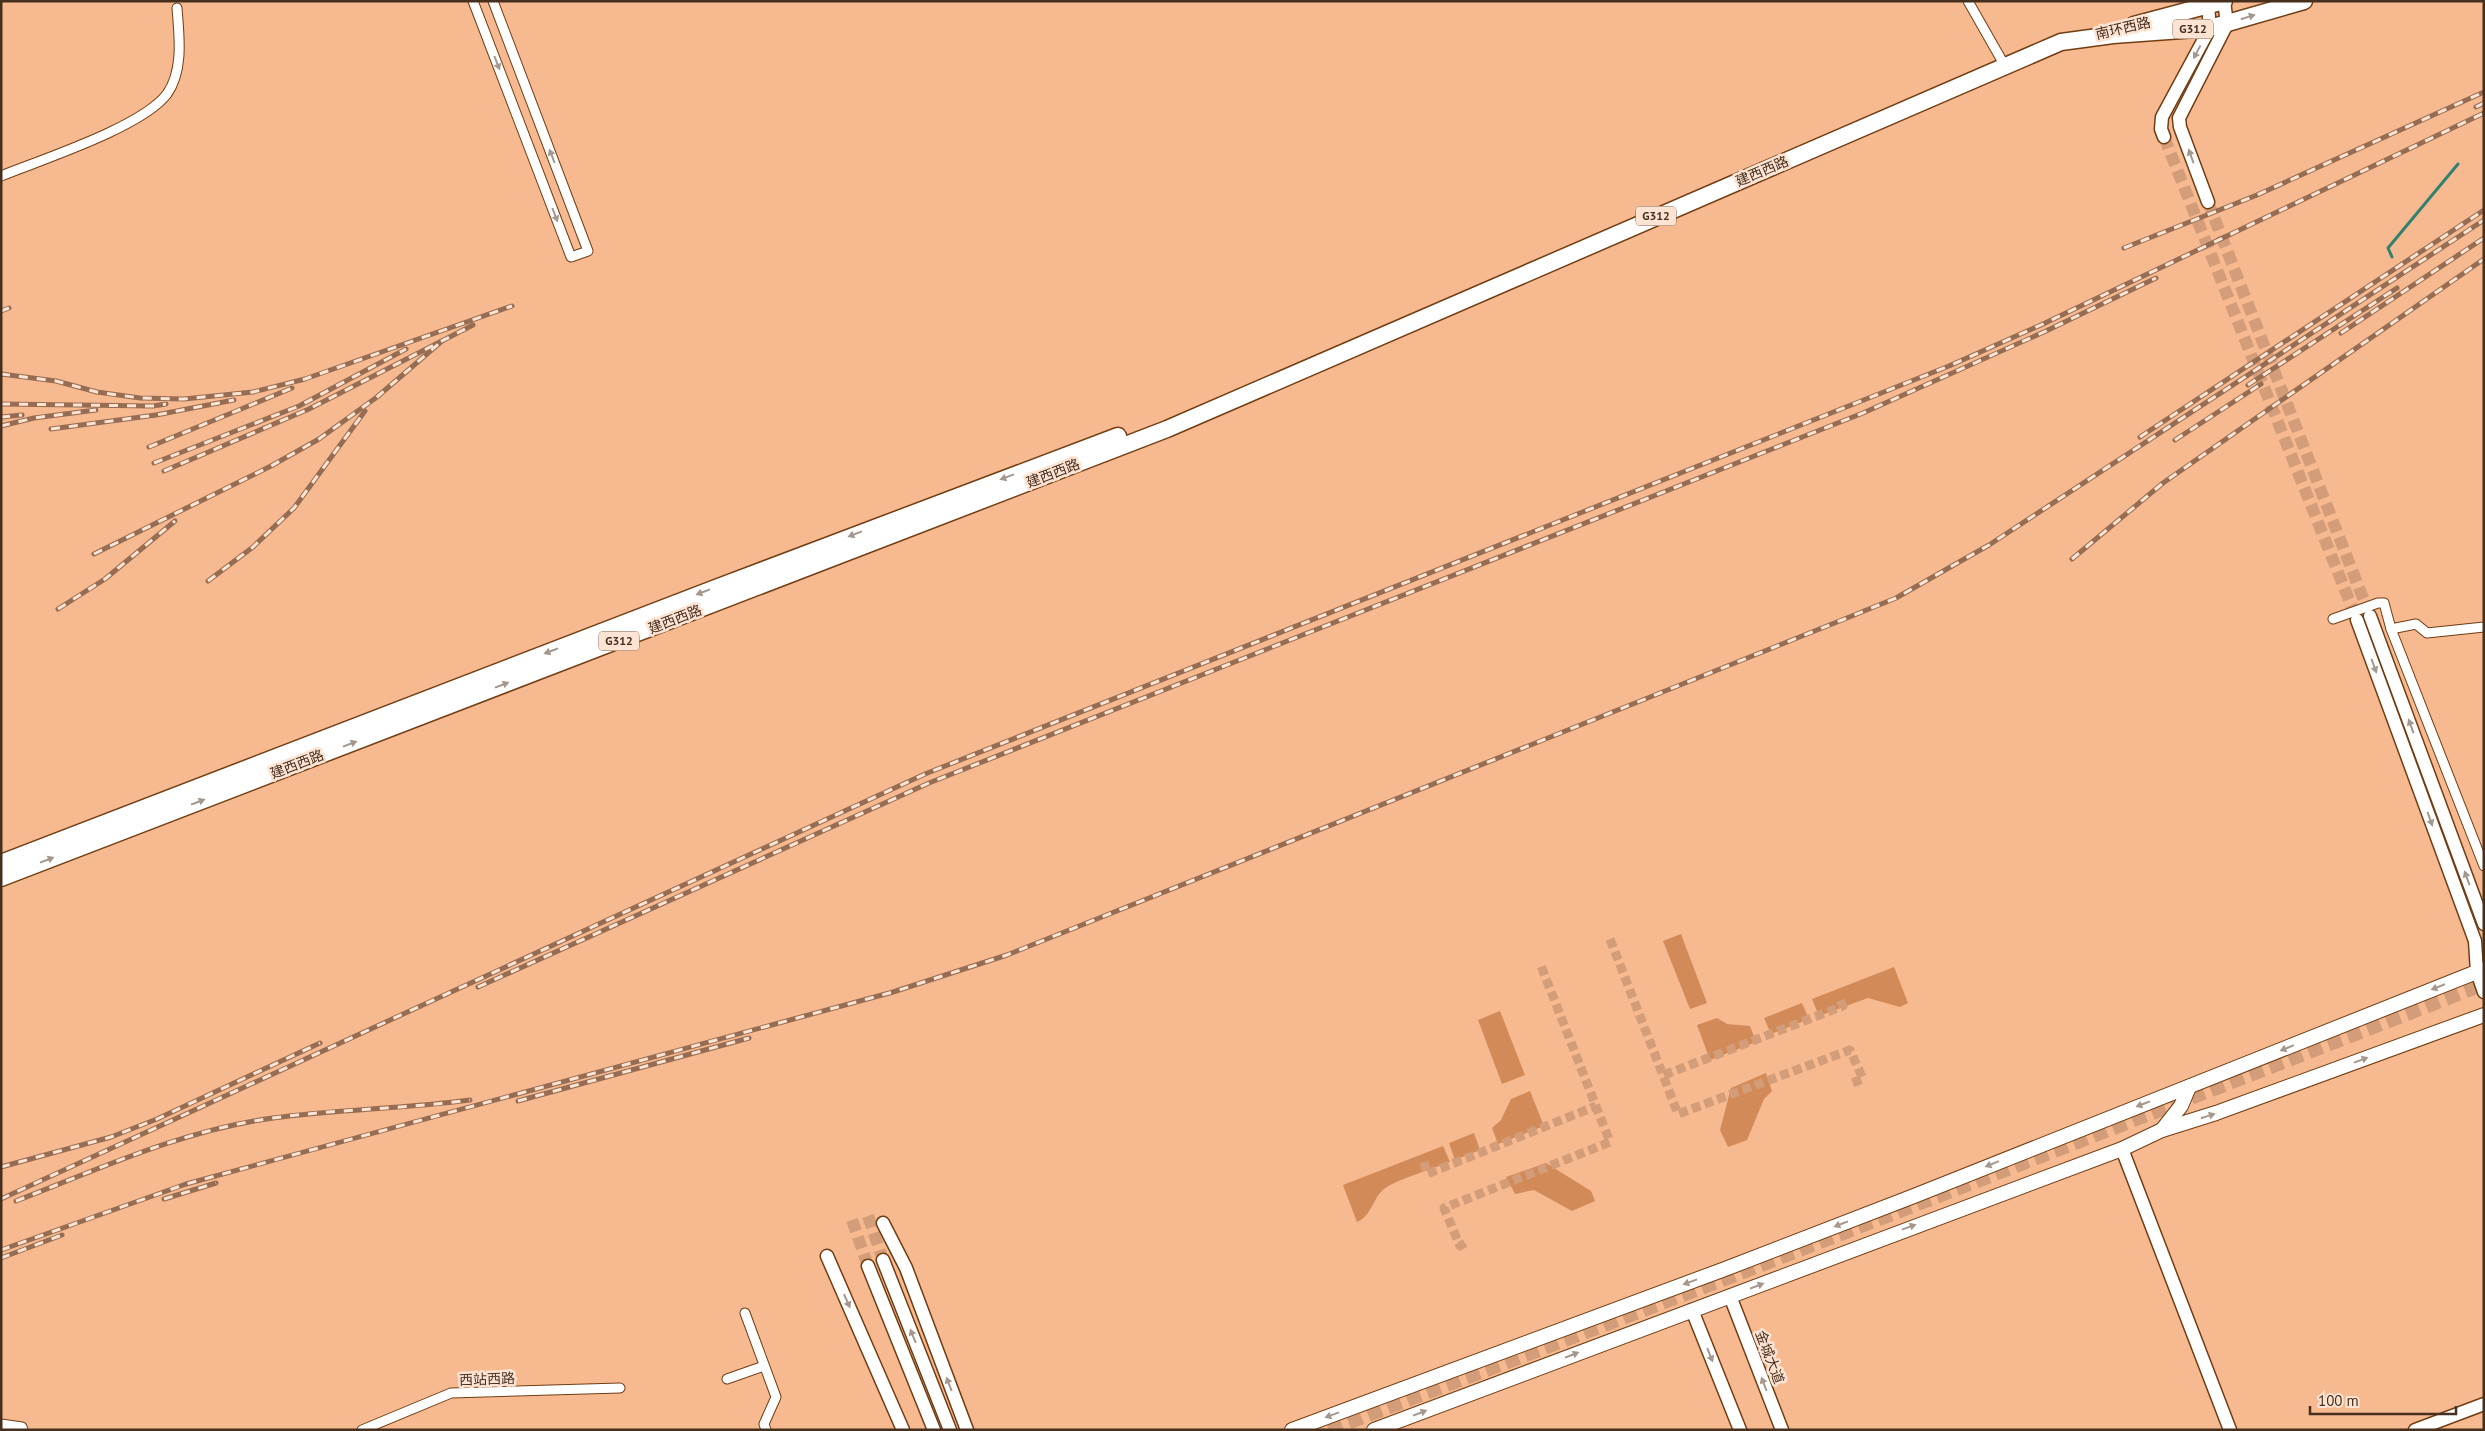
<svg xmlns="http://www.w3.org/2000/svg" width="2485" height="1431" font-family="'PT Sans','Noto Sans SC',sans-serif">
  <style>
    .green { fill: #d18a58 }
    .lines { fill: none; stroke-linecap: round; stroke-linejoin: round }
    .stream { stroke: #338270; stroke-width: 3 }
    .street-tunnel { stroke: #d39d79; stroke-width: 9; stroke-dasharray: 9 4.5; stroke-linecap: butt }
    .secondary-tunnel { stroke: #d39d79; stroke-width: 12; stroke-dasharray: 12 6; stroke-linecap: butt }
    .primary-tunnel { stroke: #d39d79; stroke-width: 14; stroke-dasharray: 14 7; stroke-linecap: butt }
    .street-casing { stroke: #713d13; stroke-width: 11 }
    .secondary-casing { stroke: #713d13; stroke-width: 15 }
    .primary-casing { stroke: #713d13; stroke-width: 16 }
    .highway-casing { stroke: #713d13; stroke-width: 19 }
    .street { stroke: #fff; stroke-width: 9 }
    .secondary { stroke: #fff; stroke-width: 12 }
    .primary { stroke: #fff; stroke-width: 14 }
    .highway { stroke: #fff; stroke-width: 16 }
    .rail-casing { stroke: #966d52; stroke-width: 5 }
    .rail { stroke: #fde3d2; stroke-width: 3; stroke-dasharray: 9; stroke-linecap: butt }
    .oneway { fill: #a3978e }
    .labels { text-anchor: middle; stroke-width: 5; stroke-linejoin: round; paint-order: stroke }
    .shield { fill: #fde3d2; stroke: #7e6554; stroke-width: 1 }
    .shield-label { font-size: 12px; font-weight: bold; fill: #472f1e }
    .street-label { font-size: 14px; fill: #472f1e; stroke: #fde3d2 }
  </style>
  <rect width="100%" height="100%" fill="#f6b990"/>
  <g class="green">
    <path d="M 1681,934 L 1707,1003 L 1690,1009 L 1663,941 Z"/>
    <path d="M 1894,967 L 1908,1003 L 1900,1007 L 1868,998 L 1819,1016 L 1812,999 Z"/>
    <path d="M 1802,1003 L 1809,1019 L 1771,1034 L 1764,1018 Z"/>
    <path d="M 1500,1011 L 1525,1075 L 1502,1084 L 1478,1020 Z"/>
    <path d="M 1717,1018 L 1727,1024 L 1750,1026 L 1756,1042 L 1710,1060 L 1697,1025 Z"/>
    <path d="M 1766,1073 L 1772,1091 L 1764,1099 L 1747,1140 L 1728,1147 L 1720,1130 L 1731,1088 Z"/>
    <path d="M 1530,1091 L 1544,1126 L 1498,1144 L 1492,1128 L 1501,1120 L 1511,1099 Z"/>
    <path d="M 1474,1133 L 1480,1150 L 1455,1160 L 1449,1143 Z"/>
    <path d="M 1443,1146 L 1450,1162 C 1433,1169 1397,1179 1384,1189 C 1372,1199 1372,1216 1357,1222 L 1343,1185 Z"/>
    <path d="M 1546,1163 L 1591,1191 L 1595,1201 L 1572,1211 L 1534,1190 L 1515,1194 L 1506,1177 Z"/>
  </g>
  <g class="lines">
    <path class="stream" d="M 2392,257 L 2388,248 L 2458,164"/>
    <g class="street-tunnel">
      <path d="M 1610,939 L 1678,1114 L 1850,1050 L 1863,1079 L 1852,1083"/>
      <path d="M 1664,1075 L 1843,1006 L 1838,997"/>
      <path d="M 1424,1162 L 1427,1174 L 1596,1106"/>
      <path d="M 1465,1243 L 1460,1246 L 1444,1208 L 1610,1142 L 1541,966"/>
    </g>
    <g class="secondary-tunnel">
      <path d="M 2164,137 L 2357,620"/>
      <path d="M 2208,202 L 2370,616"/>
      <path d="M 868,1216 L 883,1260"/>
      <path d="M 852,1220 L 868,1266"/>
    </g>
    <path class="primary-tunnel" d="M 1329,1430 L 1730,1277 L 2484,984"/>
    <g class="street-casing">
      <g id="street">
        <path d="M 473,1 L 571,257 L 588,251 L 493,1"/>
        <path d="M 1968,1 L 2005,66"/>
        <path d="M 1,176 C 43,159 142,127 167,94 C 184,70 179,35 177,8"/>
        <path d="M 2333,619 L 2378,603 L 2384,603 L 2391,629 L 2484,866"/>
        <path d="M 2391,629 L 2416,624 L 2427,633 L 2484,627"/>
        <path d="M 745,1313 L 776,1397 L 764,1424 L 766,1430"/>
        <path d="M 727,1379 L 764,1366"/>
        <path d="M 1,1424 L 22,1427 L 23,1430"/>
        <path d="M 362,1430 L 451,1393 L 620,1388"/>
      </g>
    </g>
    <g class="secondary-casing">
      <g id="secondary">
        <path d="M 2164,137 L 2161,129 L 2162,117 L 2210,28 L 2208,6"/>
        <path d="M 2208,202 L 2180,127 L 2179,118 L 2227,24 L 2224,1"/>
        <path d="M 2370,616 L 2484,924"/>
        <path d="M 2357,620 L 2475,941 L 2477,972 L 2484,992"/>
        <path d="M 2122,1149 L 2230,1430"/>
        <path d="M 883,1223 L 906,1268 L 967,1430"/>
        <path d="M 827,1256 L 903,1430"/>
        <path d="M 883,1260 L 950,1430"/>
        <path d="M 868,1266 L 934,1430"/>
        <path d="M 1730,1296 L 1782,1430"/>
        <path d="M 1692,1310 L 1740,1430"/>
        <path d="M 2415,1430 L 2484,1404"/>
      </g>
    </g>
    <g class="primary-casing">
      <g id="primary">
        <path d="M 2162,1130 L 2181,1106 L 2189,1087"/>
        <path d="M 1292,1430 L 1725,1269 L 1914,1196 L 2484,969"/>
        <path d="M 1374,1430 L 2122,1149 L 2162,1130 L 2216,1113 L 2484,1015"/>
      </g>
    </g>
    <g class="highway-casing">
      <g id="highway">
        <path d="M 2134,25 L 2224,1"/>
        <path d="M 1,863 L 713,589 L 1118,436"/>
        <path d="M 1,878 L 1167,429 L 2061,42 L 2113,35 L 2210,28 L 2304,1"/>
      </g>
    </g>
    <use href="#street" class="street"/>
    <use href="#secondary" class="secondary"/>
    <use href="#primary" class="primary"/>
    <use href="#highway" class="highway"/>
    <g class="rail-casing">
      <g id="rail">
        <path d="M 2476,107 L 2484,103"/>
        <path d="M 2124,248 L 2257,195 L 2484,92"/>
        <path d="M 1,311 L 9,308"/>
        <path d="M 2341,333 L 2484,238"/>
        <path d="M 1,374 L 56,381 L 97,392 L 140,398 L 184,399 L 253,392 L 305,379 L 512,306"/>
        <path d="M 2248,385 L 2397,288"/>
        <path d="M 1,404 L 153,406 L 166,404"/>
        <path d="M 1,417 L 22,415"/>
        <path d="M 1,426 L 34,418 L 96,410"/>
        <path d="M 51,429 L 156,415 L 234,400"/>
        <path d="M 2140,437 L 2484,210"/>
        <path d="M 2175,440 L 2261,384"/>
        <path d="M 149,447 L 292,388"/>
        <path d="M 154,463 L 299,406 L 406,349"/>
        <path d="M 164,471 L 309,409 L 473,325"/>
        <path d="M 94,554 L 271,466 L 319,439 L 377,397 L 442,341"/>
        <path d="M 2072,559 L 2163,483 L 2484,259"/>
        <path d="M 208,581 L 253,547 L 294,508 L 365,411"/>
        <path d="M 58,609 L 105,579 L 175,521"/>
        <path d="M 478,987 L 929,783 L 1863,413 L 2046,331 L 2156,278"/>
        <path d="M 518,1101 L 749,1038"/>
        <path d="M 1,1167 L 111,1137 L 157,1119 L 320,1043"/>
        <path d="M 1,1199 L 925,774 L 1949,366 L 2043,324 L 2484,113"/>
        <path d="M 164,1199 L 216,1183"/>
        <path d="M 16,1201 C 99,1169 183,1130 273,1118 C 338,1109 404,1109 470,1100"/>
        <path d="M 1,1250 L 186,1184 L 893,992 L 1007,955 L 1842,620 L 1896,598 L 1989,545 L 2484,220"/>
        <path d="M 1,1258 L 62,1235"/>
      </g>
    </g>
    <use href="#rail" class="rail"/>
  </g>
  <defs><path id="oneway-solid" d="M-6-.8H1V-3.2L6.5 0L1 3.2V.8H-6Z" transform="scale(1.25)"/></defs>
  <g class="oneway">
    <use href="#oneway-solid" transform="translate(2248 17) rotate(-17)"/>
    <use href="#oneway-solid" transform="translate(2197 52) rotate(118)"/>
    <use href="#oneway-solid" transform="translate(497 63) rotate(69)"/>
    <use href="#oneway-solid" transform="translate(552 156) rotate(-111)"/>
    <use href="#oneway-solid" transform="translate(2191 156) rotate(-110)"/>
    <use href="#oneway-solid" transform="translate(555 215) rotate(69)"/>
    <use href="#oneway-solid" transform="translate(1007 477) rotate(160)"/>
    <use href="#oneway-solid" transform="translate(855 534) rotate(159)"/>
    <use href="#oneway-solid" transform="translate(703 592) rotate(159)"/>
    <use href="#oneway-solid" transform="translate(551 651) rotate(159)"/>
    <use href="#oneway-solid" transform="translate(2374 666) rotate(70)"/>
    <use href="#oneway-solid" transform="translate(502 685) rotate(-21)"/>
    <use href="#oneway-solid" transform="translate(2411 726) rotate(-110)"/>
    <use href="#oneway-solid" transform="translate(350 744) rotate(-21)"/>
    <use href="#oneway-solid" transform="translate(198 802) rotate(-21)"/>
    <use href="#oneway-solid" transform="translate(2430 819) rotate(70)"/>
    <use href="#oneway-solid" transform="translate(47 860) rotate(-21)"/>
    <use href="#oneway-solid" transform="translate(2467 878) rotate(-110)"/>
    <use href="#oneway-solid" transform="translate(2438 987) rotate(158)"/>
    <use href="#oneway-solid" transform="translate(2287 1048) rotate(158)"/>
    <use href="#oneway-solid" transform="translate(2361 1060) rotate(-20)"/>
    <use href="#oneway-solid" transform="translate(2143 1104) rotate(159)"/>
    <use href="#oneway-solid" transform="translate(2208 1116) rotate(-18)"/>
    <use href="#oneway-solid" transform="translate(1992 1164) rotate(158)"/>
    <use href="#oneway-solid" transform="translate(1841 1224) rotate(159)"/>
    <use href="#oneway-solid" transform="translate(1909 1227) rotate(-20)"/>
    <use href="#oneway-solid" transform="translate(1690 1282) rotate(160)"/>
    <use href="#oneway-solid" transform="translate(1757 1286) rotate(-21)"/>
    <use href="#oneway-solid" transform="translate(847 1301) rotate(66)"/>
    <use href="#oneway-solid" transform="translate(913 1336) rotate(-112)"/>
    <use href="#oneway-solid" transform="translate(1572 1355) rotate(-21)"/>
    <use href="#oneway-solid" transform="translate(1710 1355) rotate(68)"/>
    <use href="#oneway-solid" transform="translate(949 1384) rotate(-111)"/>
    <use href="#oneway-solid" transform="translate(1764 1384) rotate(-111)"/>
    <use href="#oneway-solid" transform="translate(1420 1413) rotate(-21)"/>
    <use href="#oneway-solid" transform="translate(1332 1415) rotate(160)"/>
  </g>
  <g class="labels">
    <g class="shield">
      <rect x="2173" y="19.5" width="40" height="19" rx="4"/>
      <rect x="1636" y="206.5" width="40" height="19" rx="4"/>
      <rect x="599" y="631.5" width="40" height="19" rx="4"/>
    </g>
    <g class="shield-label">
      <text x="2193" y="33">G312</text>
      <text x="1656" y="220">G312</text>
      <text x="619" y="645">G312</text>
    </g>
    <g class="street-label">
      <text transform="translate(2123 28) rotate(-13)" y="5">南环西路</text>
      <text transform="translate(1762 171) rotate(-23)" y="5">建西西路</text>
      <text transform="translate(1053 473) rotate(-21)" y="5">建西西路</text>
      <text transform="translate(675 619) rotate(-21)" y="5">建西西路</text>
      <text transform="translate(297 764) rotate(-21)" y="5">建西西路</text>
      <text transform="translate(1770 1357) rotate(69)" y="5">金城大道</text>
      <text transform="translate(487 1379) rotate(-2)" y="5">西站西路</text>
    </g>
  </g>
  <rect width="2485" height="1431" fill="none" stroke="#472f1e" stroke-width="5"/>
  <path d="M2310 1406v8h146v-8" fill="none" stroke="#472f1e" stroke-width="2.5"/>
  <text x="2318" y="1406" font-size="15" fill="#472f1e" stroke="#fde3d2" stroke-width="4" paint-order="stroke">100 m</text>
</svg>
